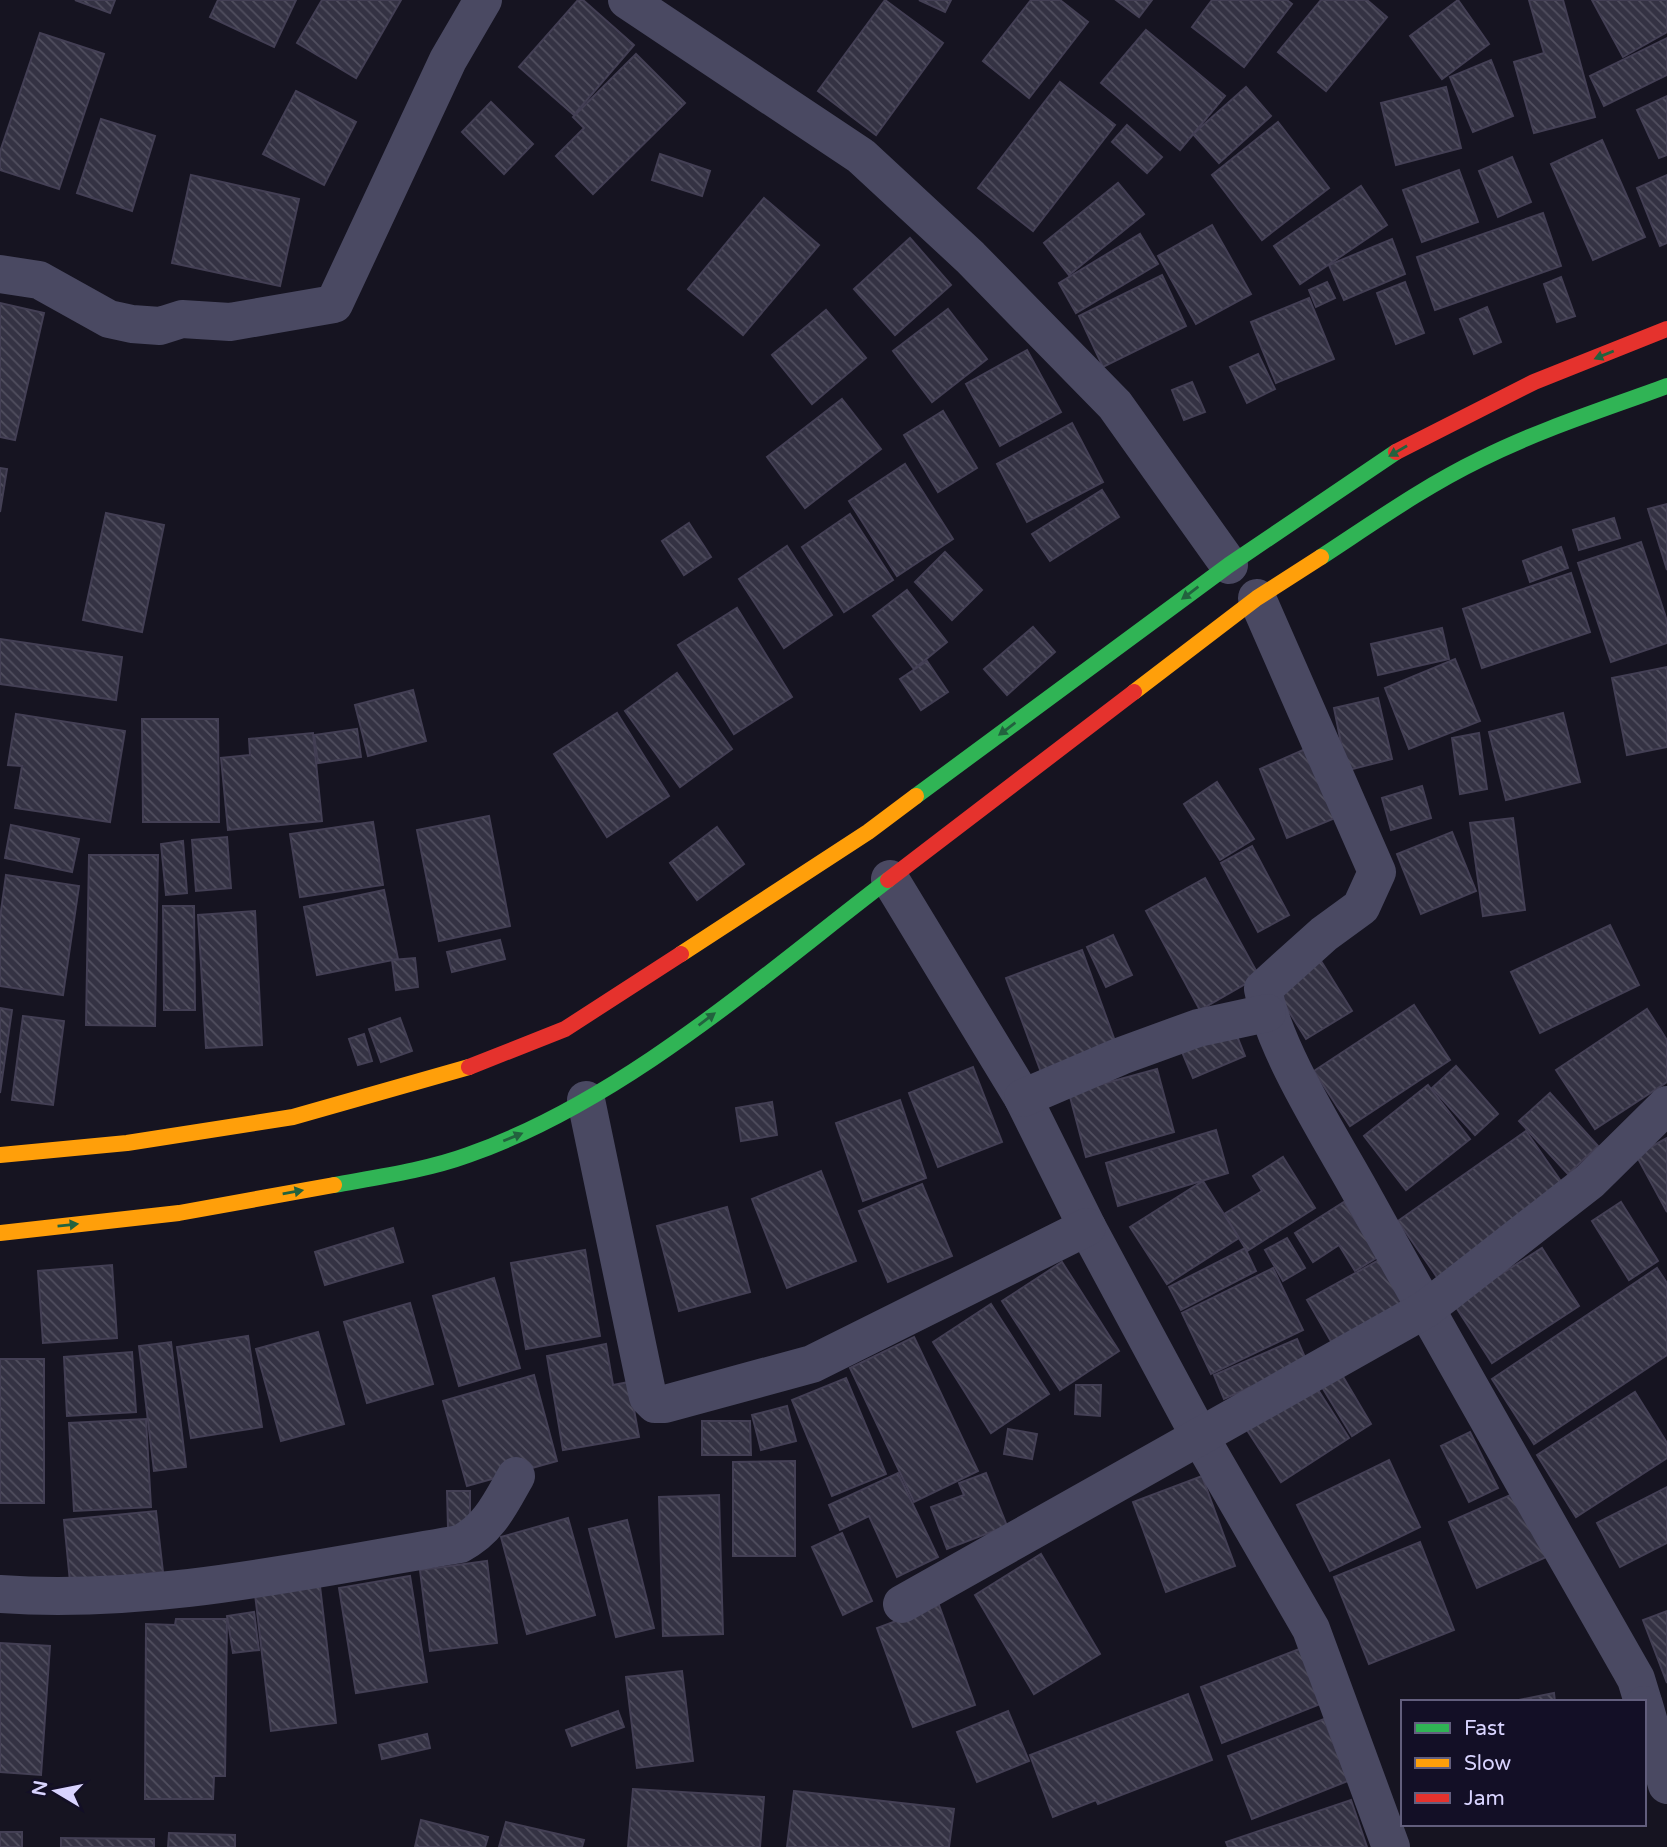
<svg xmlns="http://www.w3.org/2000/svg" width="1667" height="1847" font-family="'Varela Round',sans-serif">
  <style>
    .building { fill: url(#building-back-hatch); stroke: #433f54; stroke-width: 2 }
    .lines { fill: none; stroke-linecap: round; stroke-linejoin: round }
    .street { stroke: #4a4962; stroke-width: 38 }
    .fast { stroke: #30b455; stroke-width: 16 }
    .slow { stroke: #ff9f0a; stroke-width: 16 }
    .jam { stroke: #e5322d; stroke-width: 16 }
    .oneway { fill: #22623e }
  </style>
  <defs>
    <pattern id="building-back-hatch" width="6" height="6" patternUnits="userSpaceOnUse" patternTransform="scale(1.75)"><rect width="6" height="6" fill="#343243"/><path d="M-1 5l2 2M0 0l6 6M5-1l2 2" fill="none" stroke="#514f5f"/></pattern>
  </defs>
  <rect width="100%" height="100%" fill="#161421"/>
  <g class="building">
    <path d="M 75,0 L 115,0 L 110,13 Z"/>
    <path d="M 218,0 L 296,0 L 274,47 L 210,17 Z"/>
    <path d="M 322,0 L 401,0 L 356,78 L 297,43 Z"/>
    <path d="M 578,0 L 583,0 L 634,45 L 574,115 L 519,67 Z"/>
    <path d="M 885,0 L 943,43 L 876,135 L 818,91 Z"/>
    <path d="M 919,0 L 951,0 L 945,12 Z"/>
    <path d="M 1031,0 L 1060,0 L 1088,22 L 1029,98 L 983,61 Z"/>
    <path d="M 1116,0 L 1152,0 L 1139,17 Z"/>
    <path d="M 1212,0 L 1287,0 L 1292,4 L 1244,67 L 1192,27 Z"/>
    <path d="M 1321,0 L 1367,0 L 1387,17 L 1326,91 L 1278,52 Z"/>
    <path d="M 1458,0 L 1489,44 L 1442,79 L 1410,36 Z"/>
    <path d="M 1529,0 L 1563,0 L 1595,117 L 1534,133 L 1514,62 L 1544,53 Z"/>
    <path d="M 1592,0 L 1667,0 L 1667,32 L 1623,57 Z"/>
    <path d="M 1146,30 L 1225,96 L 1180,150 L 1101,83 Z"/>
    <path d="M 40,33 L 104,54 L 59,189 L 0,170 L 0,152 Z"/>
    <path d="M 1667,38 L 1667,75 L 1604,106 L 1590,76 Z"/>
    <path d="M 636,54 L 685,103 L 593,194 L 556,156 L 584,128 L 573,117 Z"/>
    <path d="M 1491,60 L 1513,116 L 1473,132 L 1450,77 Z"/>
    <path d="M 1060,82 L 1115,125 L 1033,231 L 978,188 Z"/>
    <path d="M 1246,87 L 1271,116 L 1219,163 L 1193,134 Z"/>
    <path d="M 1446,87 L 1461,148 L 1396,165 L 1381,103 Z"/>
    <path d="M 296,91 L 356,122 L 324,185 L 263,154 Z"/>
    <path d="M 1667,96 L 1667,155 L 1659,158 L 1637,110 Z"/>
    <path d="M 491,102 L 533,144 L 504,174 L 462,132 Z"/>
    <path d="M 101,119 L 155,136 L 132,211 L 77,193 Z"/>
    <path d="M 1278,122 L 1329,188 L 1262,240 L 1212,175 Z"/>
    <path d="M 1127,125 L 1162,157 L 1147,173 L 1112,142 Z"/>
    <path d="M 1602,140 L 1645,237 L 1593,260 L 1551,164 Z"/>
    <path d="M 660,154 L 710,171 L 702,196 L 652,180 Z"/>
    <path d="M 1512,157 L 1531,202 L 1498,217 L 1479,171 Z"/>
    <path d="M 1459,170 L 1478,222 L 1422,242 L 1403,190 Z"/>
    <path d="M 191,175 L 299,199 L 280,286 L 172,263 Z"/>
    <path d="M 1667,175 L 1667,243 L 1660,246 L 1637,188 Z"/>
    <path d="M 1118,183 L 1144,214 L 1069,275 L 1044,243 Z"/>
    <path d="M 1361,186 L 1387,225 L 1300,284 L 1274,246 Z"/>
    <path d="M 764,198 L 819,245 L 743,335 L 688,289 Z"/>
    <path d="M 1543,213 L 1561,266 L 1435,310 L 1417,257 Z"/>
    <path d="M 1212,225 L 1251,294 L 1196,324 L 1158,256 Z"/>
    <path d="M 1140,234 L 1158,264 L 1076,313 L 1059,283 Z"/>
    <path d="M 910,238 L 951,285 L 895,335 L 854,289 Z"/>
    <path d="M 1392,239 L 1405,274 L 1344,300 L 1329,265 Z"/>
    <path d="M 1162,275 L 1186,326 L 1103,367 L 1079,316 Z"/>
    <path d="M 1561,277 L 1575,316 L 1557,322 L 1544,284 Z"/>
    <path d="M 1327,282 L 1335,298 L 1316,307 L 1309,290 Z"/>
    <path d="M 1405,282 L 1424,333 L 1396,344 L 1377,293 Z"/>
    <path d="M 1309,298 L 1334,359 L 1276,383 L 1251,322 Z"/>
    <path d="M 0,303 L 44,313 L 15,440 L 0,437 Z"/>
    <path d="M 1487,307 L 1501,342 L 1474,354 L 1460,319 Z"/>
    <path d="M 948,309 L 987,359 L 932,402 L 893,351 Z"/>
    <path d="M 826,310 L 866,358 L 812,404 L 772,355 Z"/>
    <path d="M 1027,350 L 1061,412 L 1000,446 L 966,384 Z"/>
    <path d="M 1258,354 L 1275,389 L 1247,403 L 1230,367 Z"/>
    <path d="M 1192,382 L 1205,412 L 1184,420 L 1172,390 Z"/>
    <path d="M 842,399 L 881,449 L 805,508 L 767,457 Z"/>
    <path d="M 943,411 L 977,468 L 938,492 L 904,435 Z"/>
    <path d="M 1072,423 L 1103,482 L 1027,522 L 997,464 Z"/>
    <path d="M 905,464 L 953,539 L 897,576 L 849,501 Z"/>
    <path d="M 0,468 L 7,469 L 0,512 Z"/>
    <path d="M 1102,490 L 1119,517 L 1050,561 L 1032,534 Z"/>
    <path d="M 1667,504 L 1667,570 L 1648,509 Z"/>
    <path d="M 106,513 L 164,525 L 142,632 L 83,620 Z"/>
    <path d="M 850,514 L 893,580 L 844,612 L 802,547 Z"/>
    <path d="M 1614,518 L 1620,538 L 1579,550 L 1573,530 Z"/>
    <path d="M 689,523 L 711,557 L 684,575 L 662,541 Z"/>
    <path d="M 1641,542 L 1667,621 L 1667,643 L 1611,662 L 1578,563 Z"/>
    <path d="M 787,546 L 832,615 L 784,648 L 739,579 Z"/>
    <path d="M 1561,547 L 1568,568 L 1530,582 L 1523,561 Z"/>
    <path d="M 945,552 L 982,590 L 952,620 L 915,582 Z"/>
    <path d="M 1571,573 L 1590,632 L 1482,668 L 1463,609 Z"/>
    <path d="M 907,590 L 947,642 L 914,669 L 873,616 Z"/>
    <path d="M 737,608 L 792,697 L 734,734 L 678,645 Z"/>
    <path d="M 1033,627 L 1055,652 L 1007,695 L 984,669 Z"/>
    <path d="M 1442,628 L 1449,659 L 1378,675 L 1371,644 Z"/>
    <path d="M 0,639 L 122,657 L 116,700 L 0,684 Z"/>
    <path d="M 1455,659 L 1480,721 L 1409,749 L 1385,688 Z"/>
    <path d="M 927,661 L 948,692 L 921,710 L 900,679 Z"/>
    <path d="M 1667,667 L 1667,747 L 1627,755 L 1612,678 Z"/>
    <path d="M 677,673 L 732,749 L 680,787 L 625,711 Z"/>
    <path d="M 413,690 L 426,741 L 368,756 L 355,705 Z"/>
    <path d="M 1378,698 L 1392,759 L 1337,773 L 1342,748 L 1334,708 Z"/>
    <path d="M 617,713 L 669,796 L 607,837 L 554,754 Z"/>
    <path d="M 1563,713 L 1580,782 L 1506,800 L 1489,732 Z"/>
    <path d="M 16,714 L 125,731 L 110,822 L 15,808 L 22,766 L 8,765 Z"/>
    <path d="M 142,719 L 218,719 L 219,822 L 143,822 Z"/>
    <path d="M 357,729 L 361,757 L 318,763 L 314,735 Z"/>
    <path d="M 313,733 L 322,821 L 228,830 L 221,758 L 250,755 L 249,739 Z"/>
    <path d="M 1479,733 L 1487,789 L 1460,794 L 1452,738 Z"/>
    <path d="M 1312,746 L 1340,816 L 1287,838 L 1260,769 Z"/>
    <path d="M 1217,782 L 1254,839 L 1220,860 L 1184,804 Z"/>
    <path d="M 1422,786 L 1431,818 L 1391,830 L 1382,798 Z"/>
    <path d="M 489,816 L 510,926 L 439,941 L 417,830 Z"/>
    <path d="M 1513,818 L 1525,910 L 1483,916 L 1470,823 Z"/>
    <path d="M 373,822 L 383,885 L 300,897 L 290,834 Z"/>
    <path d="M 11,825 L 79,839 L 72,872 L 5,858 Z"/>
    <path d="M 717,827 L 744,864 L 697,900 L 670,863 Z"/>
    <path d="M 1452,832 L 1476,891 L 1421,914 L 1397,854 Z"/>
    <path d="M 227,837 L 231,888 L 196,891 L 192,840 Z"/>
    <path d="M 183,841 L 187,893 L 166,895 L 161,844 Z"/>
    <path d="M 1252,846 L 1289,915 L 1258,932 L 1221,863 Z"/>
    <path d="M 89,855 L 158,855 L 155,1026 L 86,1025 Z"/>
    <path d="M 6,875 L 79,886 L 63,995 L 0,986 L 0,918 Z"/>
    <path d="M 1205,878 L 1259,976 L 1200,1010 L 1146,911 Z"/>
    <path d="M 384,890 L 398,959 L 317,975 L 304,907 Z"/>
    <path d="M 163,906 L 194,906 L 195,1010 L 164,1010 Z"/>
    <path d="M 255,911 L 262,1045 L 206,1048 L 198,915 Z"/>
    <path d="M 1610,925 L 1639,985 L 1540,1033 L 1511,972 Z"/>
    <path d="M 1113,935 L 1132,975 L 1106,987 L 1087,947 Z"/>
    <path d="M 500,940 L 505,959 L 452,972 L 447,952 Z"/>
    <path d="M 1082,950 L 1120,1055 L 1045,1083 L 1006,978 Z"/>
    <path d="M 415,958 L 418,987 L 396,990 L 392,960 Z"/>
    <path d="M 1321,961 L 1352,1011 L 1306,1039 L 1275,989 Z"/>
    <path d="M 1414,1005 L 1450,1060 L 1350,1126 L 1314,1071 Z"/>
    <path d="M 0,1008 L 12,1010 L 0,1093 Z"/>
    <path d="M 1647,1009 L 1667,1040 L 1667,1082 L 1595,1129 L 1556,1070 Z"/>
    <path d="M 23,1016 L 64,1021 L 53,1105 L 12,1100 Z"/>
    <path d="M 400,1018 L 412,1051 L 381,1062 L 369,1029 Z"/>
    <path d="M 1235,1031 L 1245,1056 L 1193,1078 L 1182,1052 Z"/>
    <path d="M 364,1034 L 372,1061 L 358,1065 L 349,1039 Z"/>
    <path d="M 1456,1066 L 1498,1114 L 1475,1135 L 1432,1088 Z"/>
    <path d="M 973,1067 L 1002,1142 L 938,1167 L 909,1093 Z"/>
    <path d="M 1157,1069 L 1174,1132 L 1086,1157 L 1069,1093 Z"/>
    <path d="M 1428,1085 L 1470,1139 L 1406,1190 L 1364,1136 Z"/>
    <path d="M 1550,1093 L 1598,1146 L 1568,1174 L 1519,1121 Z"/>
    <path d="M 900,1100 L 926,1178 L 863,1201 L 836,1123 Z"/>
    <path d="M 772,1102 L 777,1135 L 741,1141 L 736,1108 Z"/>
    <path d="M 1216,1130 L 1228,1173 L 1118,1206 L 1106,1163 Z"/>
    <path d="M 1526,1131 L 1567,1190 L 1439,1280 L 1398,1221 Z"/>
    <path d="M 1667,1138 L 1667,1212 L 1636,1155 Z"/>
    <path d="M 1283,1157 L 1315,1208 L 1247,1251 L 1224,1214 L 1262,1191 L 1253,1176 Z"/>
    <path d="M 821,1171 L 856,1261 L 787,1288 L 752,1199 Z"/>
    <path d="M 1203,1181 L 1239,1238 L 1167,1284 L 1130,1227 Z"/>
    <path d="M 922,1184 L 952,1256 L 888,1282 L 859,1211 Z"/>
    <path d="M 1344,1202 L 1378,1257 L 1355,1271 L 1339,1245 L 1313,1262 L 1295,1233 Z"/>
    <path d="M 1621,1202 L 1658,1261 L 1629,1280 L 1592,1221 Z"/>
    <path d="M 727,1207 L 750,1292 L 679,1311 L 657,1226 Z"/>
    <path d="M 393,1228 L 403,1262 L 325,1285 L 315,1252 Z"/>
    <path d="M 1287,1238 L 1305,1268 L 1283,1281 L 1265,1250 Z"/>
    <path d="M 1245,1248 L 1256,1271 L 1181,1310 L 1169,1287 Z"/>
    <path d="M 1542,1248 L 1579,1306 L 1492,1363 L 1454,1304 Z"/>
    <path d="M 585,1250 L 600,1336 L 526,1349 L 511,1263 Z"/>
    <path d="M 1386,1256 L 1414,1307 L 1336,1350 L 1307,1300 Z"/>
    <path d="M 1062,1262 L 1119,1351 L 1060,1390 L 1002,1301 Z"/>
    <path d="M 112,1265 L 117,1338 L 43,1343 L 38,1271 Z"/>
    <path d="M 1273,1268 L 1303,1330 L 1211,1374 L 1182,1313 Z"/>
    <path d="M 1657,1268 L 1667,1283 L 1667,1355 L 1534,1444 L 1492,1379 Z"/>
    <path d="M 494,1278 L 520,1368 L 459,1386 L 433,1296 Z"/>
    <path d="M 410,1303 L 433,1384 L 367,1403 L 344,1322 Z"/>
    <path d="M 991,1304 L 1049,1394 L 991,1433 L 933,1342 Z"/>
    <path d="M 318,1332 L 344,1424 L 281,1441 L 256,1349 Z"/>
    <path d="M 248,1336 L 262,1427 L 191,1438 L 177,1347 Z"/>
    <path d="M 914,1337 L 978,1471 L 914,1502 L 850,1368 Z"/>
    <path d="M 1297,1339 L 1307,1362 L 1224,1399 L 1214,1375 Z"/>
    <path d="M 171,1342 L 186,1467 L 154,1471 L 139,1346 Z"/>
    <path d="M 606,1344 L 613,1385 L 629,1382 L 639,1437 L 563,1450 L 547,1356 Z"/>
    <path d="M 132,1352 L 136,1412 L 67,1416 L 64,1357 Z"/>
    <rect x="0" y="1359" width="44" height="144"/>
    <path d="M 534,1375 L 557,1461 L 467,1486 L 443,1401 Z"/>
    <path d="M 1342,1375 L 1371,1424 L 1352,1436 L 1322,1387 Z"/>
    <path d="M 846,1378 L 886,1474 L 832,1496 L 792,1400 Z"/>
    <path d="M 1313,1382 L 1349,1438 L 1281,1482 L 1245,1427 Z"/>
    <path d="M 1076,1385 L 1101,1385 L 1100,1416 L 1075,1414 Z"/>
    <path d="M 1635,1392 L 1667,1443 L 1667,1458 L 1576,1517 L 1537,1455 Z"/>
    <path d="M 787,1406 L 796,1441 L 761,1450 L 752,1415 Z"/>
    <path d="M 146,1419 L 151,1507 L 74,1511 L 69,1423 Z"/>
    <path d="M 702,1421 L 750,1421 L 751,1455 L 702,1455 Z"/>
    <path d="M 1008,1429 L 1037,1434 L 1032,1459 L 1004,1454 Z"/>
    <path d="M 1470,1432 L 1498,1488 L 1469,1502 L 1441,1446 Z"/>
    <path d="M 1389,1460 L 1420,1527 L 1330,1571 L 1297,1505 Z"/>
    <path d="M 795,1461 L 795,1556 L 733,1556 L 733,1462 Z"/>
    <path d="M 898,1473 L 938,1557 L 897,1577 L 869,1516 L 840,1530 L 829,1505 Z"/>
    <path d="M 986,1473 L 1007,1526 L 947,1549 L 931,1507 L 964,1495 L 959,1483 Z"/>
    <path d="M 1202,1476 L 1235,1566 L 1166,1592 L 1133,1502 Z"/>
    <path d="M 1667,1487 L 1667,1543 L 1620,1567 L 1597,1523 Z"/>
    <path d="M 1524,1489 L 1553,1554 L 1477,1588 L 1449,1522 Z"/>
    <path d="M 447,1491 L 470,1491 L 470,1527 L 448,1528 Z"/>
    <path d="M 719,1495 L 723,1634 L 663,1636 L 659,1497 Z"/>
    <path d="M 156,1511 L 163,1572 L 70,1582 L 64,1520 Z"/>
    <path d="M 568,1518 L 595,1615 L 527,1634 L 501,1537 Z"/>
    <path d="M 627,1520 L 654,1628 L 616,1637 L 589,1529 Z"/>
    <path d="M 842,1533 L 872,1601 L 843,1615 L 812,1547 Z"/>
    <path d="M 1420,1542 L 1454,1630 L 1369,1664 L 1334,1577 Z"/>
    <path d="M 1041,1554 L 1100,1654 L 1034,1694 L 975,1595 Z"/>
    <path d="M 487,1561 L 497,1643 L 430,1651 L 420,1570 Z"/>
    <path d="M 410,1576 L 427,1682 L 356,1693 L 339,1588 Z"/>
    <path d="M 320,1586 L 336,1723 L 271,1731 L 255,1594 Z"/>
    <path d="M 939,1605 L 975,1705 L 913,1727 L 877,1628 Z"/>
    <path d="M 1667,1611 L 1667,1683 L 1643,1620 Z"/>
    <path d="M 254,1612 L 259,1650 L 233,1653 L 227,1616 Z"/>
    <path d="M 176,1619 L 227,1619 L 225,1776 L 214,1776 L 213,1799 L 145,1799 L 146,1624 L 175,1625 Z"/>
    <path d="M 0,1643 L 50,1646 L 41,1775 L 0,1772 Z"/>
    <path d="M 1307,1646 L 1328,1701 L 1222,1743 L 1201,1687 Z"/>
    <path d="M 682,1671 L 693,1761 L 637,1768 L 626,1677 Z"/>
    <path d="M 1554,1693 L 1555,1702 L 1509,1702 Z"/>
    <path d="M 1188,1694 L 1212,1760 L 1098,1804 L 1096,1800 L 1053,1817 L 1030,1755 Z"/>
    <path d="M 618,1711 L 624,1727 L 572,1746 L 566,1730 Z"/>
    <path d="M 1008,1711 L 1029,1761 L 977,1782 L 957,1732 Z"/>
    <path d="M 1324,1719 L 1348,1781 L 1252,1819 L 1228,1756 Z"/>
    <path d="M 427,1734 L 430,1748 L 382,1759 L 379,1745 Z"/>
    <path d="M 633,1789 L 764,1797 L 760,1847 L 628,1847 Z"/>
    <path d="M 794,1791 L 954,1809 L 949,1847 L 787,1847 Z"/>
    <path d="M 1351,1800 L 1367,1847 L 1228,1847 L 1226,1842 Z"/>
    <path d="M 421,1820 L 488,1837 L 485,1847 L 415,1847 Z"/>
    <path d="M 506,1822 L 584,1840 L 582,1847 L 499,1847 Z"/>
    <rect x="0" y="1832" width="22" height="15"/>
    <path d="M 169,1833 L 235,1835 L 235,1847 L 168,1847 Z"/>
    <path d="M 61,1838 L 154,1839 L 154,1847 L 61,1847 Z"/>
  </g>
  <g class="lines">
    <g class="street">
      <path d="M 627,0 L 861,156 L 970,257 L 1115,405 L 1229,565"/>
      <path d="M 0,274 L 39,280 L 109,319 L 132,324 L 160,326 L 182,319 L 230,322 L 334,304 L 448,60 L 483,0"/>
      <path d="M 1257,598 L 1377,872 L 1361,907 L 1324,934 L 1263,989 C 1274,1051 1333,1141 1364,1198 C 1453,1359 1545,1519 1636,1679 L 1643,1702"/>
      <path d="M 890,879 L 1023,1098 L 1087,1227 L 1200,1437 L 1311,1629 L 1391,1847"/>
      <path d="M 1023,1098 L 1121,1056 L 1198,1028 L 1267,1013"/>
      <path d="M 586,1100 L 648,1397 L 655,1404 L 665,1404 L 812,1364 L 1087,1227"/>
      <path d="M 0,1594 C 154,1605 309,1569 460,1544 C 489,1529 500,1504 516,1476"/>
      <path d="M 902,1604 L 1426,1309 L 1590,1181 L 1667,1105"/>
      <path d="M 1644,1705 L 1667,1785"/>
    </g>
    <g class="fast">
      <path d="M 1321,557 C 1373,523 1425,486 1481,459 C 1541,429 1605,409 1667,386"/>
      <path d="M 916,796 L 1229,565 L 1396,452"/>
      <path d="M 334,1185 C 378,1177 427,1170 468,1155 C 622,1101 760,978 888,880"/>
    </g>
    <g class="slow">
      <path d="M 1134,692 L 1257,598 L 1321,557"/>
      <path d="M 681,954 L 868,832 L 916,796"/>
      <path d="M 0,1155 L 127,1143 L 293,1117 L 469,1067"/>
      <path d="M 0,1233 L 179,1213 L 334,1185"/>
    </g>
    <g class="jam">
      <path d="M 1396,452 L 1534,382 L 1667,329"/>
      <path d="M 888,880 L 1134,692"/>
      <path d="M 469,1067 L 565,1029 L 681,954"/>
    </g>
  </g>
  <defs><path id="oneway-solid" d="M-6-.8H1V-3.2L6.5 0L1 3.2V.8H-6Z" transform="scale(1.75)"/></defs>
  <g class="oneway">
    <use href="#oneway-solid" transform="translate(1604 355) rotate(158)"/>
    <use href="#oneway-solid" transform="translate(1398 451) rotate(150)"/>
    <use href="#oneway-solid" transform="translate(1190 593) rotate(143)"/>
    <use href="#oneway-solid" transform="translate(1007 729) rotate(143)"/>
    <use href="#oneway-solid" transform="translate(707 1019) rotate(-37)"/>
    <use href="#oneway-solid" transform="translate(513 1137) rotate(-22)"/>
    <use href="#oneway-solid" transform="translate(293 1192) rotate(-10)"/>
    <use href="#oneway-solid" transform="translate(68 1225) rotate(-6)"/>
  </g>
  <rect x="1401" y="1700" width="245" height="126" fill="#130f26" stroke="#625e7d" stroke-width="2"/>
  <rect x="1415" y="1723" width="35" height="10" fill="#30b455" stroke="#625e7d" stroke-width="2"/>
  <text x="1464" y="1735" font-size="21" fill="#d9d4ff">Fast</text>
  <rect x="1415" y="1758" width="35" height="10" fill="#ff9f0a" stroke="#625e7d" stroke-width="2"/>
  <text x="1464" y="1770" font-size="21" fill="#d9d4ff">Slow</text>
  <rect x="1415" y="1793" width="35" height="10" fill="#e5322d" stroke="#625e7d" stroke-width="2"/>
  <text x="1464" y="1805" font-size="21" fill="#d9d4ff">Jam</text>
  <g transform="translate(56 1791) rotate(280)" stroke="#130f26" stroke-width="5" paint-order="stroke">
  <path d="M0-5L12 26L0 18L-12 26Z" fill="#d9d4ff"/>
  <text y="-10" font-size="19" font-weight="bold" text-anchor="middle" fill="#d9d4ff">N</text>
  </g>
</svg>
